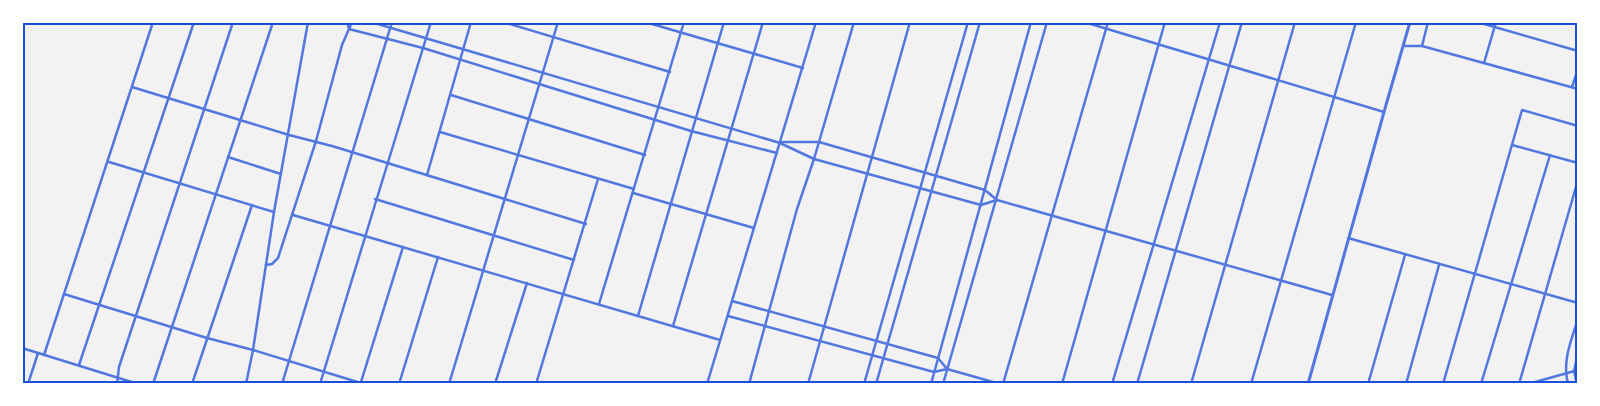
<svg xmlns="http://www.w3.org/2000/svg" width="1600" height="406" font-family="'Varela Round',sans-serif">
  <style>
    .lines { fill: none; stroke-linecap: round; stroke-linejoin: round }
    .minor { stroke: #5277de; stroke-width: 2.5 }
    .tertiary { stroke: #5277de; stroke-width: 3 }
    .neatline { fill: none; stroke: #1d4ed8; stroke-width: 2 }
  </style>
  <rect width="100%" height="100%" fill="#f2f2f2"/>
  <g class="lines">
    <g class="minor">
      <path d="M 347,22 L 349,29 L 423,48 L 691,131 L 777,153"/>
      <path d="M 371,22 L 780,143 L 814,159 L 981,205 L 997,200"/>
      <path d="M 503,22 L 670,72"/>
      <path d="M 645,22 L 803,68"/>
      <path d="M 1084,22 L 1384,112"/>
      <path d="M 1477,22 L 1578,51"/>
      <path d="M 1404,46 L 1422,46 L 1428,22"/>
      <path d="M 1422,46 L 1578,89"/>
      <path d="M 1484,63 L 1496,22"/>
      <path d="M 132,87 L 289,135 L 332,146 L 586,224"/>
      <path d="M 1572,87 L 1578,69"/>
      <path d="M 451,95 L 645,155"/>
      <path d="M 440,132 L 634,189"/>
      <path d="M 782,142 L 819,142 L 985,190 L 997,200 L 1332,295"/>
      <path d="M 1512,145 L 1578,163"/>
      <path d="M 228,157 L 281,174"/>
      <path d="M 109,162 L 274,212"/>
      <path d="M 427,175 L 471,22"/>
      <path d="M 633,193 L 754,228"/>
      <path d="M 375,199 L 574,260"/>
      <path d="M 293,215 L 720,340"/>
      <path d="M 1348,238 L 1578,303"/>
      <path d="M 266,265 L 272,264 L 278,258 L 316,141 L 342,45 L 352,22"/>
      <path d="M 64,294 L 207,338 L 253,350 L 364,384"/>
      <path d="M 732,301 L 938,358 L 947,369"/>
      <path d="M 599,304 L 684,22"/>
      <path d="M 638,316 L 724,22"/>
      <path d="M 728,316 L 934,372 L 947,369 L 1000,384"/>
      <path d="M 673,326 L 763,22"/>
      <path d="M 22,348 L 138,384"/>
      <path d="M 44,355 L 153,22"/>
      <path d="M 79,365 L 194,22"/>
      <path d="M 361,382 L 403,247"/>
      <path d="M 28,384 L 38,353"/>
      <path d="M 117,384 L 119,367 L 233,22"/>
      <path d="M 153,384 L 273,22"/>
      <path d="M 192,384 L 252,205"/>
      <path d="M 246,384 L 253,350 L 274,212 L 308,22"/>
      <path d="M 282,384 L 392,22"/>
      <path d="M 320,384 C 356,263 395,143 431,22"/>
      <path d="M 399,384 L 438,257"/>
      <path d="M 449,384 L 558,22"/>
      <path d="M 495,384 L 527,283"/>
      <path d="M 536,384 L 598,179"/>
      <path d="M 707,384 L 816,22"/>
      <path d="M 749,384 L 797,209 L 814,159 L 854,22"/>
      <path d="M 808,384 L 910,22"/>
      <path d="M 864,384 L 968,22"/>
      <path d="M 876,384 L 980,22"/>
      <path d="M 931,384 L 1031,22"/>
      <path d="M 943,384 L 1047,22"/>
      <path d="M 1003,384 L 1108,22"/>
      <path d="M 1062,384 L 1165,22"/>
      <path d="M 1112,384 L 1220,22"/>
      <path d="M 1137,384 L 1242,22"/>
      <path d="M 1191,384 L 1295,22"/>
      <path d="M 1251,384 L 1356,22"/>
      <path d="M 1368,384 L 1405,255"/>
      <path d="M 1406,384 L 1439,265"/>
      <path d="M 1443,384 L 1522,110 L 1578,126"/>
      <path d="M 1481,384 L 1550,155"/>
      <path d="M 1519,384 L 1578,180"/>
      <path d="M 1528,384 L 1578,370"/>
      <path d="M 1568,384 C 1562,361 1571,341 1578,319"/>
      <path d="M 1577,384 L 1574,371 L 1578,353"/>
    </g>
    <path class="tertiary" d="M 1308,384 L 1384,112 L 1410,22"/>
  </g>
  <rect width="1600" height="406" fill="none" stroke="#ffffff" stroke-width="48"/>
  <rect x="24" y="24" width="1552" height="358" class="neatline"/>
</svg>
